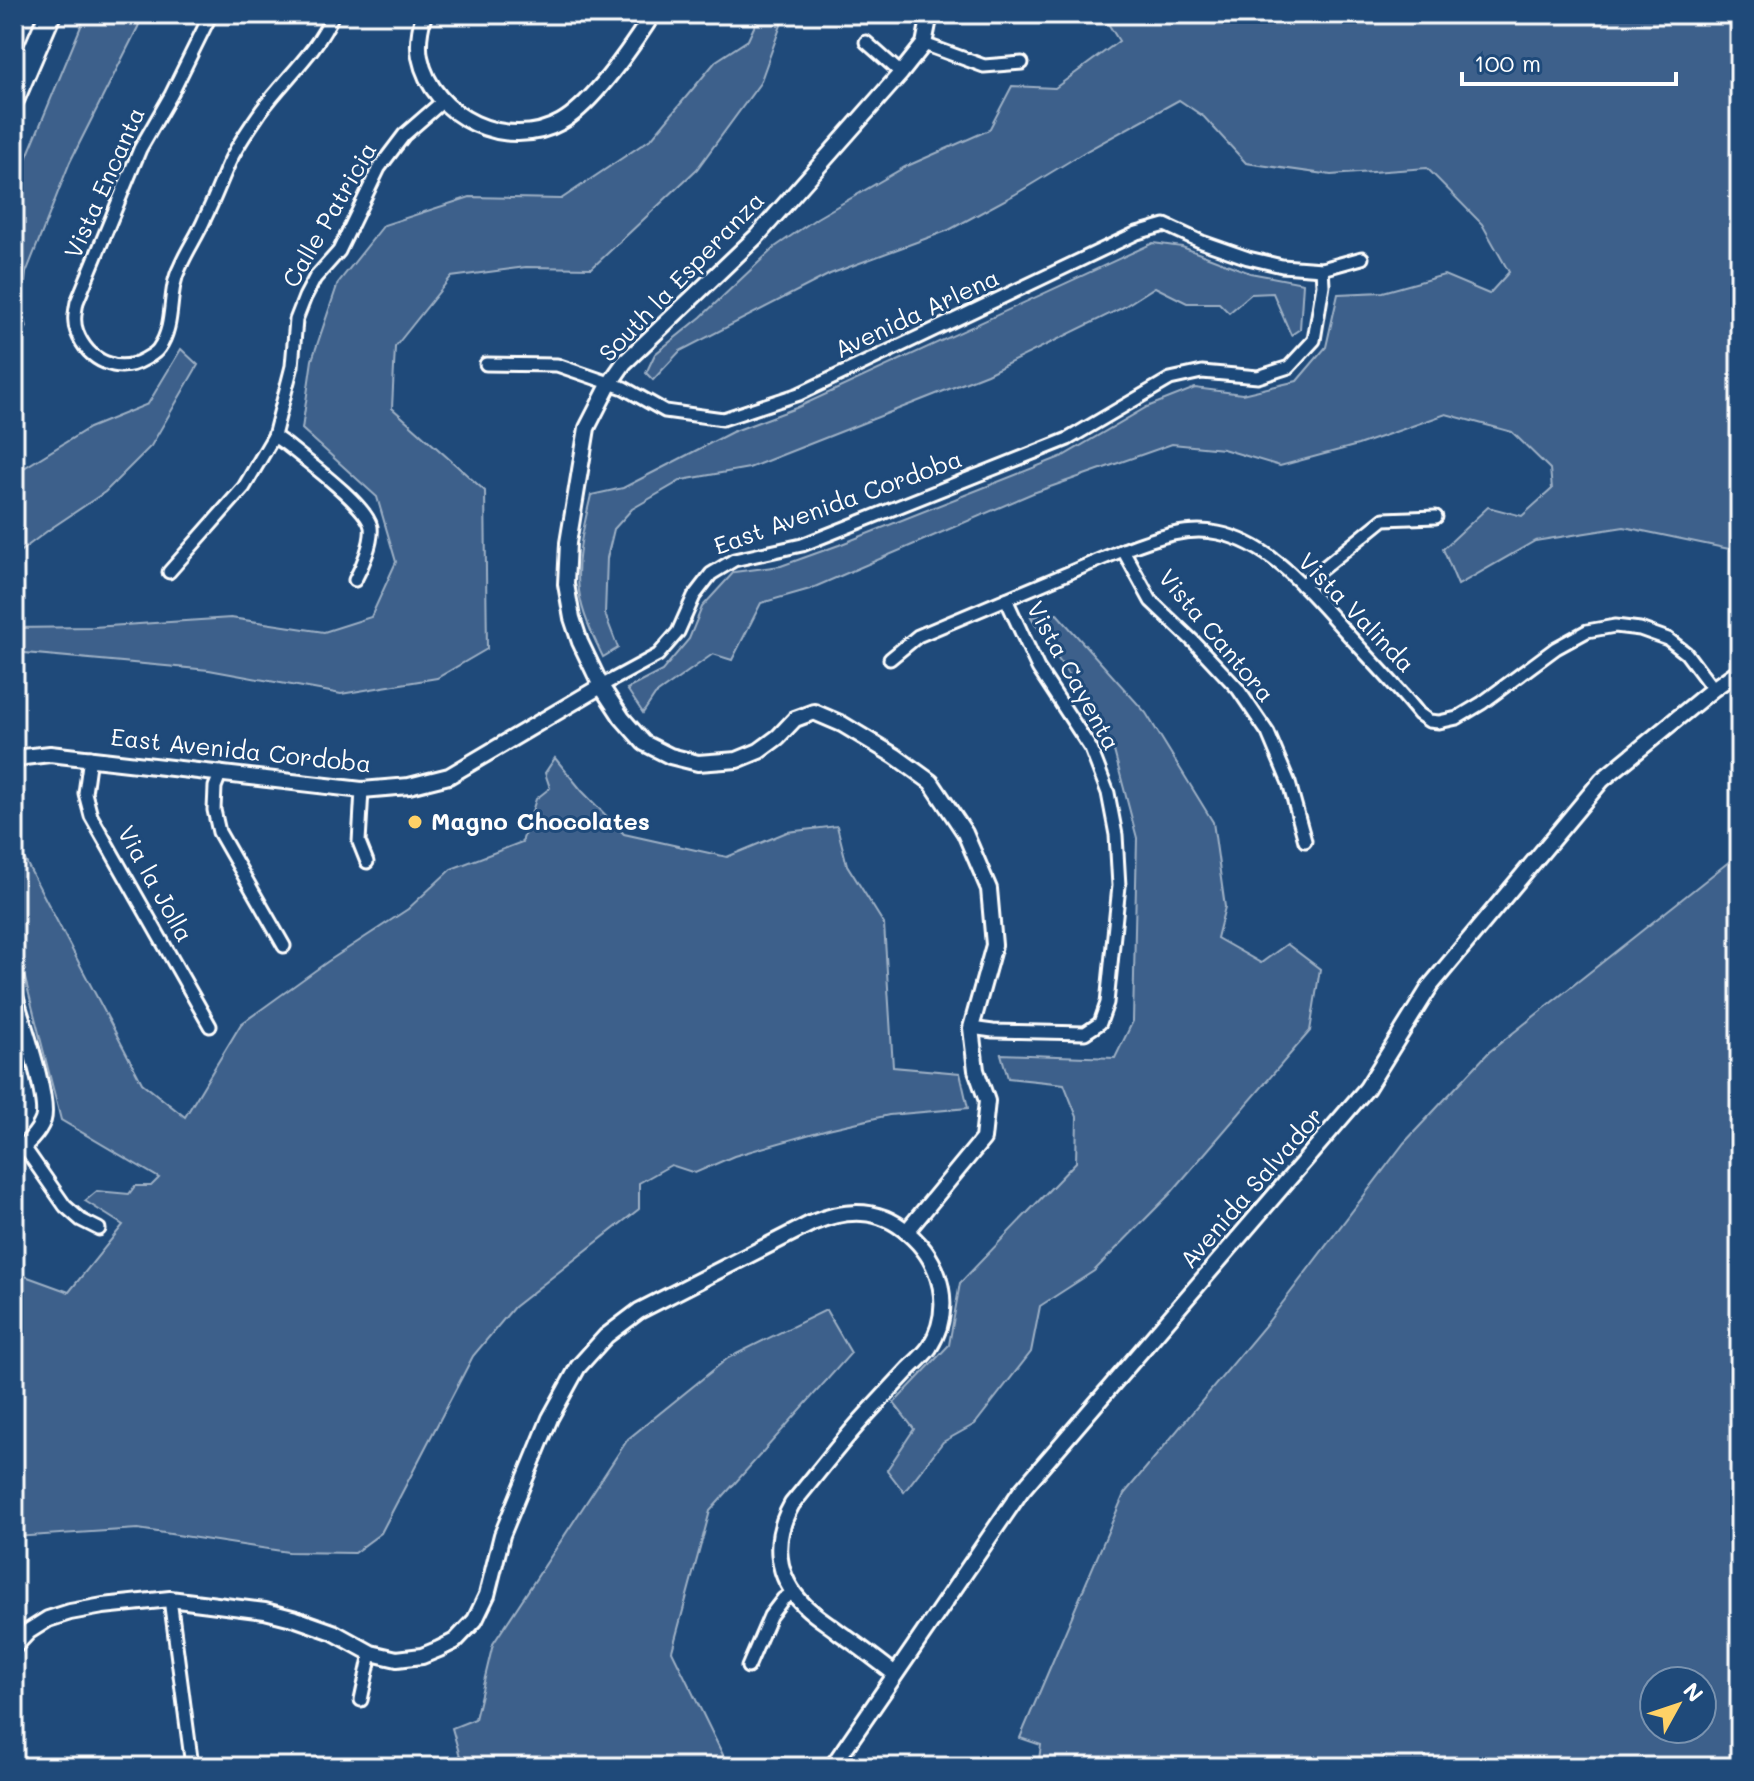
<svg xmlns="http://www.w3.org/2000/svg" width="1754" height="1781" font-family="Mali,sans-serif">
  <style>
    .green { fill: #3c618b; stroke: #9eb0c5; stroke-width: 2; fill-rule: evenodd }
    .lines { fill: none; stroke-linecap: round; stroke-linejoin: round }
    .minor-casing { stroke: #fff; stroke-width: 17 }
    .tertiary-casing { stroke: #fff; stroke-width: 20 }
    .motorway-casing { stroke: #fff; stroke-width: 26 }
    .minor { stroke: #1f4a7a; stroke-width: 11 }
    .tertiary { stroke: #1f4a7a; stroke-width: 14 }
    .motorway { stroke: #1f4a7a; stroke-width: 20 }
    .poi-dot { fill: #ffd166; stroke: #1f4a7a; stroke-width: 3 }
    .labels { text-anchor: middle; stroke-width: 6; stroke-linejoin: round; paint-order: stroke }
    .street-label { font-size: 24px; fill: #fff; stroke: #1f4a7a }
    .poi-label { font-size: 24px; font-weight: bold; fill: #fff; stroke: #1f4a7a; text-anchor: start }
  </style>
  <rect width="100%" height="100%" fill="#1f4a7a"/>
  <filter id="ink" filterUnits="userSpaceOnUse"><feTurbulence type="fractalNoise" baseFrequency=".0125" numOctaves="2"/><feDisplacementMap in="SourceGraphic" scale="16" xChannelSelector="R" yChannelSelector="G"/><feConvolveMatrix kernelMatrix="1 2 1 2 8 2 1 2 1" color-interpolation-filters="sRGB"/></filter>
  <g filter="url(#ink)">
    <g class="green">
      <path d="M 86,14 L 143,14 L 138,27 L 70,162 L 26,273 L 22,307 L 27,327 L 14,347 L 14,188 Z"/>
      <path d="M 760,14 L 785,14 L 760,83 L 697,169 L 592,268 L 526,267 L 451,277 L 395,347 L 392,408 L 485,491 L 487,649 L 437,678 L 341,694 L 209,670 L 14,652 L 14,628 L 93,627 L 231,618 L 324,632 L 371,617 L 396,562 L 377,497 L 302,429 L 312,360 L 338,283 L 384,225 L 470,197 L 561,199 L 652,138 L 716,61 L 748,40 Z"/>
      <path d="M 1102,14 L 1740,14 L 1740,556 L 1729,549 L 1624,527 L 1535,541 L 1458,585 L 1443,549 L 1488,507 L 1522,516 L 1552,489 L 1550,469 L 1512,432 L 1446,414 L 1358,445 L 1280,466 L 1223,449 L 1172,444 L 1033,493 L 810,589 L 761,603 L 732,660 L 713,654 L 655,695 L 643,713 L 627,689 L 662,671 L 689,639 L 702,607 L 734,572 L 781,566 L 839,545 L 1063,456 L 1147,407 L 1195,388 L 1242,394 L 1297,381 L 1326,347 L 1338,294 L 1383,292 L 1444,275 L 1489,294 L 1509,272 L 1482,224 L 1427,168 L 1331,175 L 1246,163 L 1204,117 L 1179,100 L 1088,150 L 1014,195 L 949,230 L 830,274 L 680,351 L 653,380 L 646,373 L 655,354 L 701,317 L 775,247 L 817,218 L 905,167 L 989,130 L 1012,86 L 1055,88 L 1119,41 Z"/>
      <path d="M 1153,243 L 1182,247 L 1250,273 L 1303,283 L 1300,329 L 1291,335 L 1273,293 L 1251,294 L 1229,313 L 1219,303 L 1187,303 L 1155,287 L 1122,308 L 987,374 L 749,468 L 682,480 L 632,509 L 614,529 L 607,558 L 605,614 L 618,648 L 603,657 C 593,636 582,614 579,591 C 575,559 584,526 591,495 L 623,488 L 732,432 L 796,408 Z"/>
      <path d="M 181,349 L 198,365 L 151,446 L 105,492 L 50,529 L 14,556 L 14,481 L 24,468 L 89,428 L 148,404 Z"/>
      <path d="M 1057,614 L 1146,713 L 1213,822 L 1225,907 L 1217,938 L 1261,963 L 1287,944 L 1320,969 L 1310,1031 L 1170,1194 L 1094,1271 L 1040,1306 L 1031,1352 L 975,1424 L 943,1442 L 904,1492 L 887,1470 L 914,1429 L 894,1403 L 949,1345 L 960,1283 L 1076,1162 L 1077,1117 L 1064,1084 L 1008,1078 L 1001,1054 L 1115,1058 L 1133,1021 L 1137,838 L 1114,751 L 1082,696 L 1031,617 Z"/>
      <path d="M 555,758 L 582,791 L 624,834 L 727,857 L 787,832 L 837,826 L 847,865 L 884,924 L 893,1067 L 960,1073 L 968,1108 L 889,1115 L 828,1129 L 734,1156 L 695,1173 L 671,1165 L 639,1183 L 639,1209 L 514,1307 L 473,1356 L 381,1533 L 354,1553 L 288,1552 L 138,1529 L 14,1537 L 14,1272 L 69,1292 L 123,1225 L 85,1201 L 97,1191 L 129,1194 L 135,1186 L 151,1186 L 159,1178 L 61,1120 L 14,935 L 14,839 L 142,1083 L 185,1117 L 241,1024 L 327,962 L 408,909 L 451,869 L 522,842 L 536,799 L 550,788 L 545,773 Z"/>
      <path d="M 1740,853 L 1740,1767 L 1038,1767 L 1041,1745 L 1020,1738 L 1124,1494 L 1268,1322 L 1404,1143 L 1489,1052 ZM 1654,1681 L 1702,1681 L 1702,1729 L 1654,1729 Z"/>
      <path d="M 826,1310 L 851,1353 L 710,1511 L 672,1651 L 724,1757 L 718,1767 L 463,1767 L 452,1728 L 475,1719 L 493,1644 L 628,1439 L 728,1358 Z"/>
    </g>
    <g class="lines">
      <g class="minor-casing">
        <g id="minor">
          <path d="M 211,14 L 171,95 L 140,149 L 77,302 C 75,313 73,322 77,332 C 88,361 118,375 145,359 C 150,356 156,353 159,348 C 176,324 167,292 180,267 C 187,250 198,235 205,218 C 214,200 221,181 229,163 C 237,145 250,127 261,111 C 285,78 317,52 333,14"/>
          <path d="M 866,42 L 901,73"/>
          <path d="M 924,44 L 984,66 L 1022,63"/>
          <path d="M 486,364 L 557,365 L 624,388 L 665,411 L 723,419 L 799,394 L 1137,233 L 1165,225 L 1202,242 L 1248,258 L 1282,266 L 1322,269 L 1362,258"/>
          <path d="M 274,436 L 287,445 C 305,460 367,505 371,527 C 373,542 362,567 355,580"/>
          <path d="M 1123,550 L 1151,601 L 1194,642 L 1238,689 L 1268,733 L 1289,783 L 1305,841"/>
          <path d="M 169,572 L 244,487 L 274,436 L 292,366 L 296,320 L 305,297 L 315,278 L 339,251 L 379,168 L 404,135 L 443,101"/>
          <path d="M 1302,585 L 1384,519 L 1436,517"/>
          <path d="M 890,659 L 918,636 L 1123,550 C 1153,539 1185,526 1218,533 C 1277,545 1315,600 1354,641 C 1376,665 1399,689 1419,714 L 1429,721 L 1439,722 L 1457,718 L 1482,703 L 1556,648 L 1587,631 L 1615,626 L 1640,629 L 1668,639 L 1686,653 L 1713,689"/>
          <path d="M 601,686 L 658,655 L 678,632 L 694,596 L 711,574 L 734,560 L 802,545 L 1068,439 L 1170,379 L 1202,372 L 1258,377 L 1289,367 L 1314,340 L 1323,285 L 1322,269"/>
          <path d="M 90,757 L 85,793 L 91,816 L 210,1026"/>
          <path d="M 221,772 L 215,787 L 214,810 L 219,832 L 284,946"/>
          <path d="M 362,790 L 359,842 L 367,862"/>
          <path d="M 971,1028 L 993,1031 L 1085,1033 L 1100,1023 L 1107,1003 L 1119,886 L 1116,835 L 1108,793 L 1091,749 L 1038,668 L 1006,599"/>
          <path d="M 24,1147 L 65,1206 L 81,1220 L 99,1229"/>
          <path d="M 170,1599 L 192,1766"/>
          <path d="M 748,1667 L 770,1616 L 783,1599 L 794,1592"/>
          <path d="M 361,1700 L 371,1653"/>
        </g>
      </g>
      <g class="tertiary-casing">
        <g id="tertiary">
          <path d="M 424,14 C 420,28 417,42 420,57 C 432,118 508,152 561,122 C 593,104 633,45 653,14"/>
          <path d="M 14,762 L 24,757 L 50,754 L 362,790 L 409,786 L 449,776 L 601,686"/>
          <path d="M 14,993 C 21,1018 50,1099 43,1120 C 38,1133 26,1146 14,1152"/>
          <path d="M 907,1231 L 983,1139 L 987,1101 L 976,1070 L 971,1028 L 994,945 L 989,889 L 965,833 L 931,782 L 895,756 L 842,724 L 814,712 L 795,719 L 778,737 L 759,751 L 737,760 L 698,763 L 670,756 L 644,743 L 622,718 L 601,686 L 580,642 L 572,618 L 566,584 L 568,543 L 587,428 L 610,383 L 624,363 L 757,236 L 901,73 L 924,44 L 930,14"/>
          <path d="M 14,1647 L 29,1631 L 48,1619 L 70,1612 L 103,1606 L 170,1599 L 265,1611 L 296,1619 L 333,1632 L 371,1653 L 397,1659 L 422,1656 L 439,1649 L 455,1641 L 475,1620 L 487,1595 L 502,1535 L 550,1418 L 578,1367 L 606,1336 L 639,1311 L 812,1223 C 846,1209 879,1207 908,1233 C 942,1262 954,1309 929,1348 C 923,1356 915,1363 908,1370 C 894,1385 880,1400 866,1415 C 840,1443 817,1474 792,1504 C 772,1539 775,1577 805,1606 C 815,1616 829,1624 840,1633 C 859,1646 877,1660 895,1674"/>
          <path d="M 832,1767 L 1021,1491 L 1367,1088 L 1431,985 L 1602,780 L 1713,689 L 1740,670"/>
        </g>
      </g>
      <g class="motorway-casing">
        <path id="motorway" d="M 14,98 L 50,14"/>
      </g>
      <use href="#minor" class="minor"/>
      <use href="#tertiary" class="tertiary"/>
      <use href="#motorway" class="motorway"/>
    </g>
  </g>
  <circle class="poi-dot" cx="415" cy="822" r="8"/>
  <g class="labels">
    <g class="street-label">
      <text transform="translate(105 183) rotate(-66)" y="8">Vista Encanta</text>
      <text transform="translate(330 215) rotate(-60)" y="8">Calle Patricia</text>
      <text transform="translate(682 277) rotate(-46)" y="8">South la Esperanza</text>
      <text transform="translate(917 314) rotate(-25)" y="8">Avenida Arlena</text>
      <text transform="translate(838 503) rotate(-20)" y="8">East Avenida Cordoba</text>
      <text transform="translate(1356 613) rotate(46)" y="8">Vista Valinda</text>
      <text transform="translate(1216 636) rotate(50)" y="8">Vista Cantora</text>
      <text transform="translate(1073 676) rotate(61)" y="8">Vista Cayenta</text>
      <text transform="translate(241 751) rotate(6)" y="8">East Avenida Cordoba</text>
      <text transform="translate(155 884) rotate(61)" y="8">Via la Jolla</text>
      <text transform="translate(1252 1188) rotate(-49)" y="8">Avenida Salvador</text>
    </g>
    <g class="poi-label">
      <text x="431" y="830">Magno Chocolates</text>
    </g>
  </g>
  <rect width="1754" height="1781" fill="none" stroke="#1f4a7a" stroke-width="48"/>
  <rect x="24" y="24" width="1706" height="1733" fill="none" stroke="#fff" stroke-width="3" filter="url(#ink)"/>
  <g transform="translate(1678 1705) rotate(50)"><circle r="38" fill="#1f4a7a" stroke="#7992af" stroke-width="2"/>
  <path d="M0-6L14 30L0 20L-14 30Z" fill="#ffd166"/>
  <text y="-12" font-size="22" font-weight="bold" text-anchor="middle" fill="#ffffff">N</text>
  </g>
  <path d="M1462 72v12h214v-12" fill="none" stroke="#ffffff" stroke-width="4"/>
  <text x="1474" y="72" font-size="24" fill="#ffffff" stroke="#1f4a7a" stroke-width="6" paint-order="stroke">100 m</text>
</svg>
